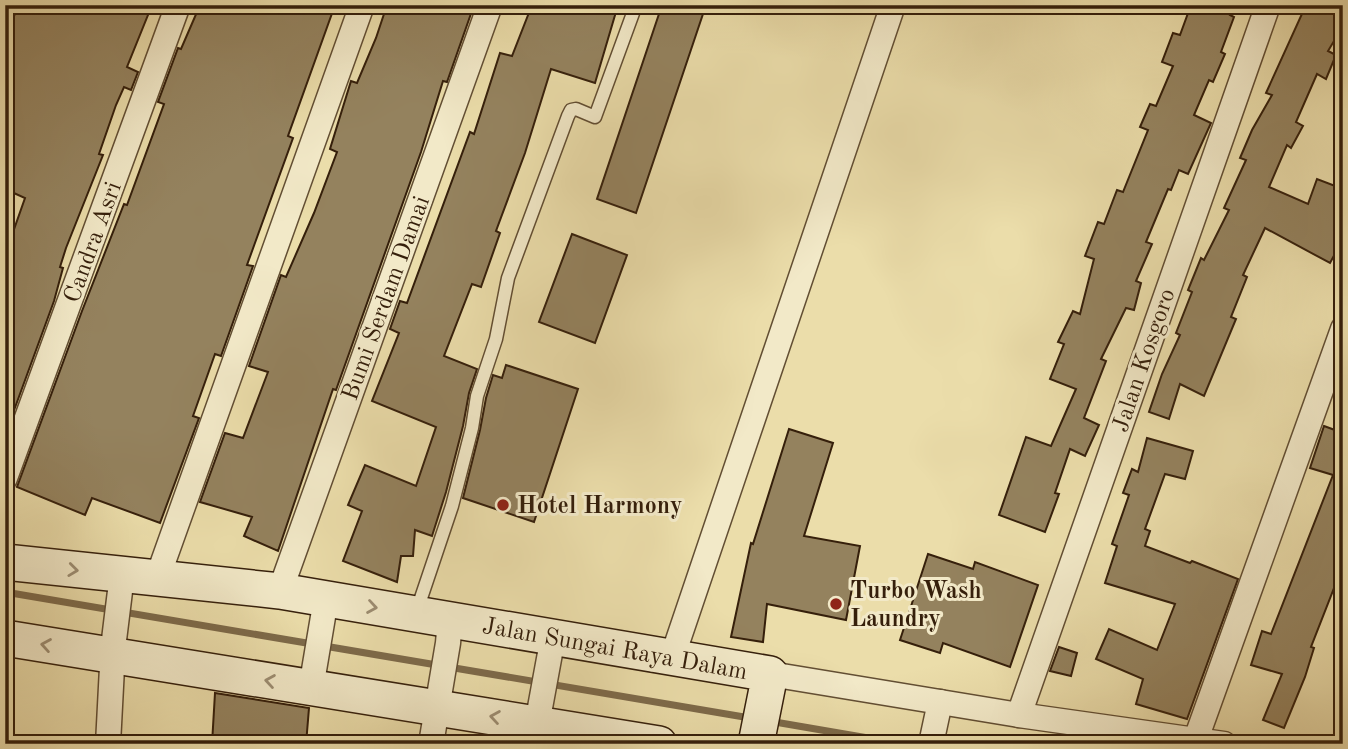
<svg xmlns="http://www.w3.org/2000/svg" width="1348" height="749" font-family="'Old Standard TT',serif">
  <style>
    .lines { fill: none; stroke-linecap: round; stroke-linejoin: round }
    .stream { stroke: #7d6a4a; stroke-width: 7 }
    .building { fill: #94825e; stroke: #351f0b; stroke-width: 2 }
    .lane-casing { stroke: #624e33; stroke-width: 15 }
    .street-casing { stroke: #624e33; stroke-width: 27 }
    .secondary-casing { stroke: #351f0b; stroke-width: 38 }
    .lane { stroke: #f2e9c8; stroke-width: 12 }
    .street { stroke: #f2e9c8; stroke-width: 24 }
    .secondary { stroke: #f2e9c8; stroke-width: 35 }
    .oneway { stroke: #9d8e73 }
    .poi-dot { fill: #8f2418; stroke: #f2e9c8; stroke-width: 2.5 }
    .labels { text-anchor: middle; stroke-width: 6; stroke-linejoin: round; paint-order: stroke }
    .street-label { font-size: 24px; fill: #351f0b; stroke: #f2e9c8 }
    .poi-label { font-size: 24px; font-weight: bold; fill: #351f0b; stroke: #f2e9c8; text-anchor: start }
  </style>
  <rect width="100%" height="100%" fill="#ebddaa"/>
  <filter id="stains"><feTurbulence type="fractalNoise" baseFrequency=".00286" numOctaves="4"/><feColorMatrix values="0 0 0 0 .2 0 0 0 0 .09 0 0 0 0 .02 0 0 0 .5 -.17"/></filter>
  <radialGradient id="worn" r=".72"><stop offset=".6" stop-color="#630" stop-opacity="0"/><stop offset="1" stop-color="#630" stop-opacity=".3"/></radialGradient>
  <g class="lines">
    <g class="stream">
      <path d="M 5,211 L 15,186"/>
      <path d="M 5,592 L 750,718"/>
      <path d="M 769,721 L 903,744"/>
    </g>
  </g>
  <g class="building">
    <path d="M 18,5 L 152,5 L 127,67 L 138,72 L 131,90 L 124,87 L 116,105 L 99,154 L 103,155 L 66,248 L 60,267 L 63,268 L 54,301 L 13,413 L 5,410 L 5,255 L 25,198 L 5,189 L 5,42 Z"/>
    <path d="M 200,5 L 335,5 L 288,136 L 293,138 L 247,265 L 253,266 L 221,356 L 215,354 L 193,416 L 199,418 L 160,523 L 92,498 L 85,515 L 17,487 L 82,311 L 124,204 L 127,205 L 164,104 L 158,102 L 178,48 L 181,49 Z"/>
    <path d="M 387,5 L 474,5 L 447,82 L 443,81 L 421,152 L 336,390 L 333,389 L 278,551 L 244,536 L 252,517 L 200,502 L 225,433 L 243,438 L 268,372 L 249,366 L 281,275 L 286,277 L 314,213 L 337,152 L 330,149 L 351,81 L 357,83 L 376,38 Z"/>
    <path d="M 532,5 L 618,5 L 595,83 L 551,69 L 525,153 L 496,231 L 500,233 L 481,287 L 472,284 L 444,356 L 477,369 L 469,393 L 463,426 L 446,492 L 432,536 L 415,530 L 413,556 L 401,556 L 397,582 L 343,561 L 362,511 L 348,505 L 365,465 L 416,486 L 436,427 L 372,401 L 399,333 L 390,329 L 400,301 L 407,303 L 470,132 L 474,134 L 500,53 L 512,56 Z"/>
    <path d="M 662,5 L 706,5 L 636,213 L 597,199 Z"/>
    <path d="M 1191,5 L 1235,5 L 1230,15 L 1234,17 L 1221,52 L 1225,54 L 1213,82 L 1209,80 L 1194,115 L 1211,123 L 1188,174 L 1179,170 L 1171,190 L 1168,189 L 1146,242 L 1152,244 L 1136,281 L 1141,283 L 1134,310 L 1126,308 L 1101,359 L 1106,361 L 1084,418 L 1099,425 L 1085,456 L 1070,449 L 1055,493 L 1059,494 L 1045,532 L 999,515 L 1026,437 L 1051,446 L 1076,389 L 1050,379 L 1064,344 L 1058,342 L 1073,311 L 1080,314 L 1094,259 L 1085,256 L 1098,222 L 1104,224 L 1117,190 L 1123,192 L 1148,130 L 1140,127 L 1150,104 L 1156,106 L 1173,66 L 1162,62 L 1173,33 L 1180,35 Z"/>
    <path d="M 1306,5 L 1343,5 L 1343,26 L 1328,51 L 1336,55 L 1326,79 L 1317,74 L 1296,122 L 1303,126 L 1291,148 L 1287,145 L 1269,187 L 1308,204 L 1317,179 L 1343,189 L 1343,239 L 1330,263 L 1265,228 L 1243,275 L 1247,277 L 1231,317 L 1236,319 L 1204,396 L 1180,384 L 1169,419 L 1149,412 L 1162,374 L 1180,335 L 1176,333 L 1192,292 L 1188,290 L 1201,258 L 1204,260 L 1229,210 L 1224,208 L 1246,160 L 1240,158 L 1252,130 L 1272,95 L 1266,93 Z"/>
    <path d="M 572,234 L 627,255 L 595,343 L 539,322 Z"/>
    <path d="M 506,365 L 578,389 L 534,522 L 463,498 L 480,430 L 486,398 L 493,375 L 502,378 Z"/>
    <path d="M 1324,426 L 1343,433 L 1343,565 L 1311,647 L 1314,648 L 1305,677 L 1284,728 L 1263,720 L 1282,674 L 1251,665 L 1262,631 L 1271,634 L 1333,475 L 1310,468 Z"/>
    <path d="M 789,429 L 833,443 L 804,536 L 860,546 L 846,620 L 767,604 L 763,642 L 731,637 L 751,543 L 753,544 Z"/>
    <path d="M 1147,438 L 1193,451 L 1185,479 L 1165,474 L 1145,529 L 1150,531 L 1145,546 L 1190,563 L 1192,561 L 1238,579 L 1187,719 L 1136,704 L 1143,679 L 1096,659 L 1109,629 L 1157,650 L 1175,604 L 1105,583 L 1117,546 L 1112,544 L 1129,495 L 1123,493 L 1132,469 L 1138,472 Z"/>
    <path d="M 928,554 L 973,569 L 975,562 L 1038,585 L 1010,667 L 943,643 L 940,653 L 900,640 Z"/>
    <path d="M 1059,647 L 1077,653 L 1071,676 L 1050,671 Z"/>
    <path d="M 215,693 L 309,708 L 306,744 L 212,744 Z"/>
  </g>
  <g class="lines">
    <g class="lane-casing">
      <path id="lane" d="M 417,610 L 452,506 L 472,428 L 477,396 L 496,339 L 508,278 L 568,116 L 571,110 L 576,109 L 595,117 L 636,5"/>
    </g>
    <g class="street-casing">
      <g id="street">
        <path d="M 5,478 L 178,5"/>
        <path d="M 157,579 L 362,5"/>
        <path d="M 280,591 L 490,5"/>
        <path d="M 672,658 L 893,5"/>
        <path d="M 770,674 L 1019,715 L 1224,744"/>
        <path d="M 311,688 L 326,599"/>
        <path d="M 1019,715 L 1268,5"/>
        <path d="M 537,724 L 553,637"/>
        <path d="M 1196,739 L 1343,329"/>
        <path d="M 108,744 L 113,648 L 122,575"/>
        <path d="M 431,744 L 448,643 L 450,619"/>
        <path d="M 931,744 L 940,702"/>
      </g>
    </g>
    <g class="secondary-casing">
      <g id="secondary">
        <path d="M 5,562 L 280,591 L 770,674 L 756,744"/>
        <path d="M 5,638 L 659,744"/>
      </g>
    </g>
    <use href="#lane" class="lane"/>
    <use href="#street" class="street"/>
    <use href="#secondary" class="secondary"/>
  </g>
  <defs><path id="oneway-chevron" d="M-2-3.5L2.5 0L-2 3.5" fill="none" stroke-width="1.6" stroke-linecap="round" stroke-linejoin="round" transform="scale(1.75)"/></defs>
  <g class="oneway">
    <use href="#oneway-chevron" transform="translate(73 570) rotate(7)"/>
    <use href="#oneway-chevron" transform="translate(372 607) rotate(9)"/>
    <use href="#oneway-chevron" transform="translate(46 645) rotate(-170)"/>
    <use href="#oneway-chevron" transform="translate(270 681) rotate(-171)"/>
    <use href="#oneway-chevron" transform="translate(495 717) rotate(-171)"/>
  </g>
  <g class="poi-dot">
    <circle cx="503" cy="505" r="7"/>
    <circle cx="836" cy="604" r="7"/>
  </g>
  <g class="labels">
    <g class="street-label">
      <text transform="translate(92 242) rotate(-70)" y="8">Candra Asri</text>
      <text transform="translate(385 298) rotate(-70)" y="8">Bumi Serdam Damai</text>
      <text transform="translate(1143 360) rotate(-71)" y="8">Jalan Kosgoro</text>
      <text transform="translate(615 648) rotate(10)" y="8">Jalan Sungai Raya Dalam</text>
    </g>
    <g class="poi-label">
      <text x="517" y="513">Hotel Harmony</text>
      <text x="850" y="598">Turbo Wash<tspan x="850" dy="28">Laundry</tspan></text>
    </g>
  </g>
  <rect width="1348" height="749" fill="none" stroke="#ebddaa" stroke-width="28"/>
  <rect x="7" y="7" width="1334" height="735" fill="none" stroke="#351f0b" stroke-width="3.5"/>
  <rect x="14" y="14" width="1320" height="721" fill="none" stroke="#351f0b" stroke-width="2"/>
  <rect width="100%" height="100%" filter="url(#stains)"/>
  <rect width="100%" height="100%" fill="url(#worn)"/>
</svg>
